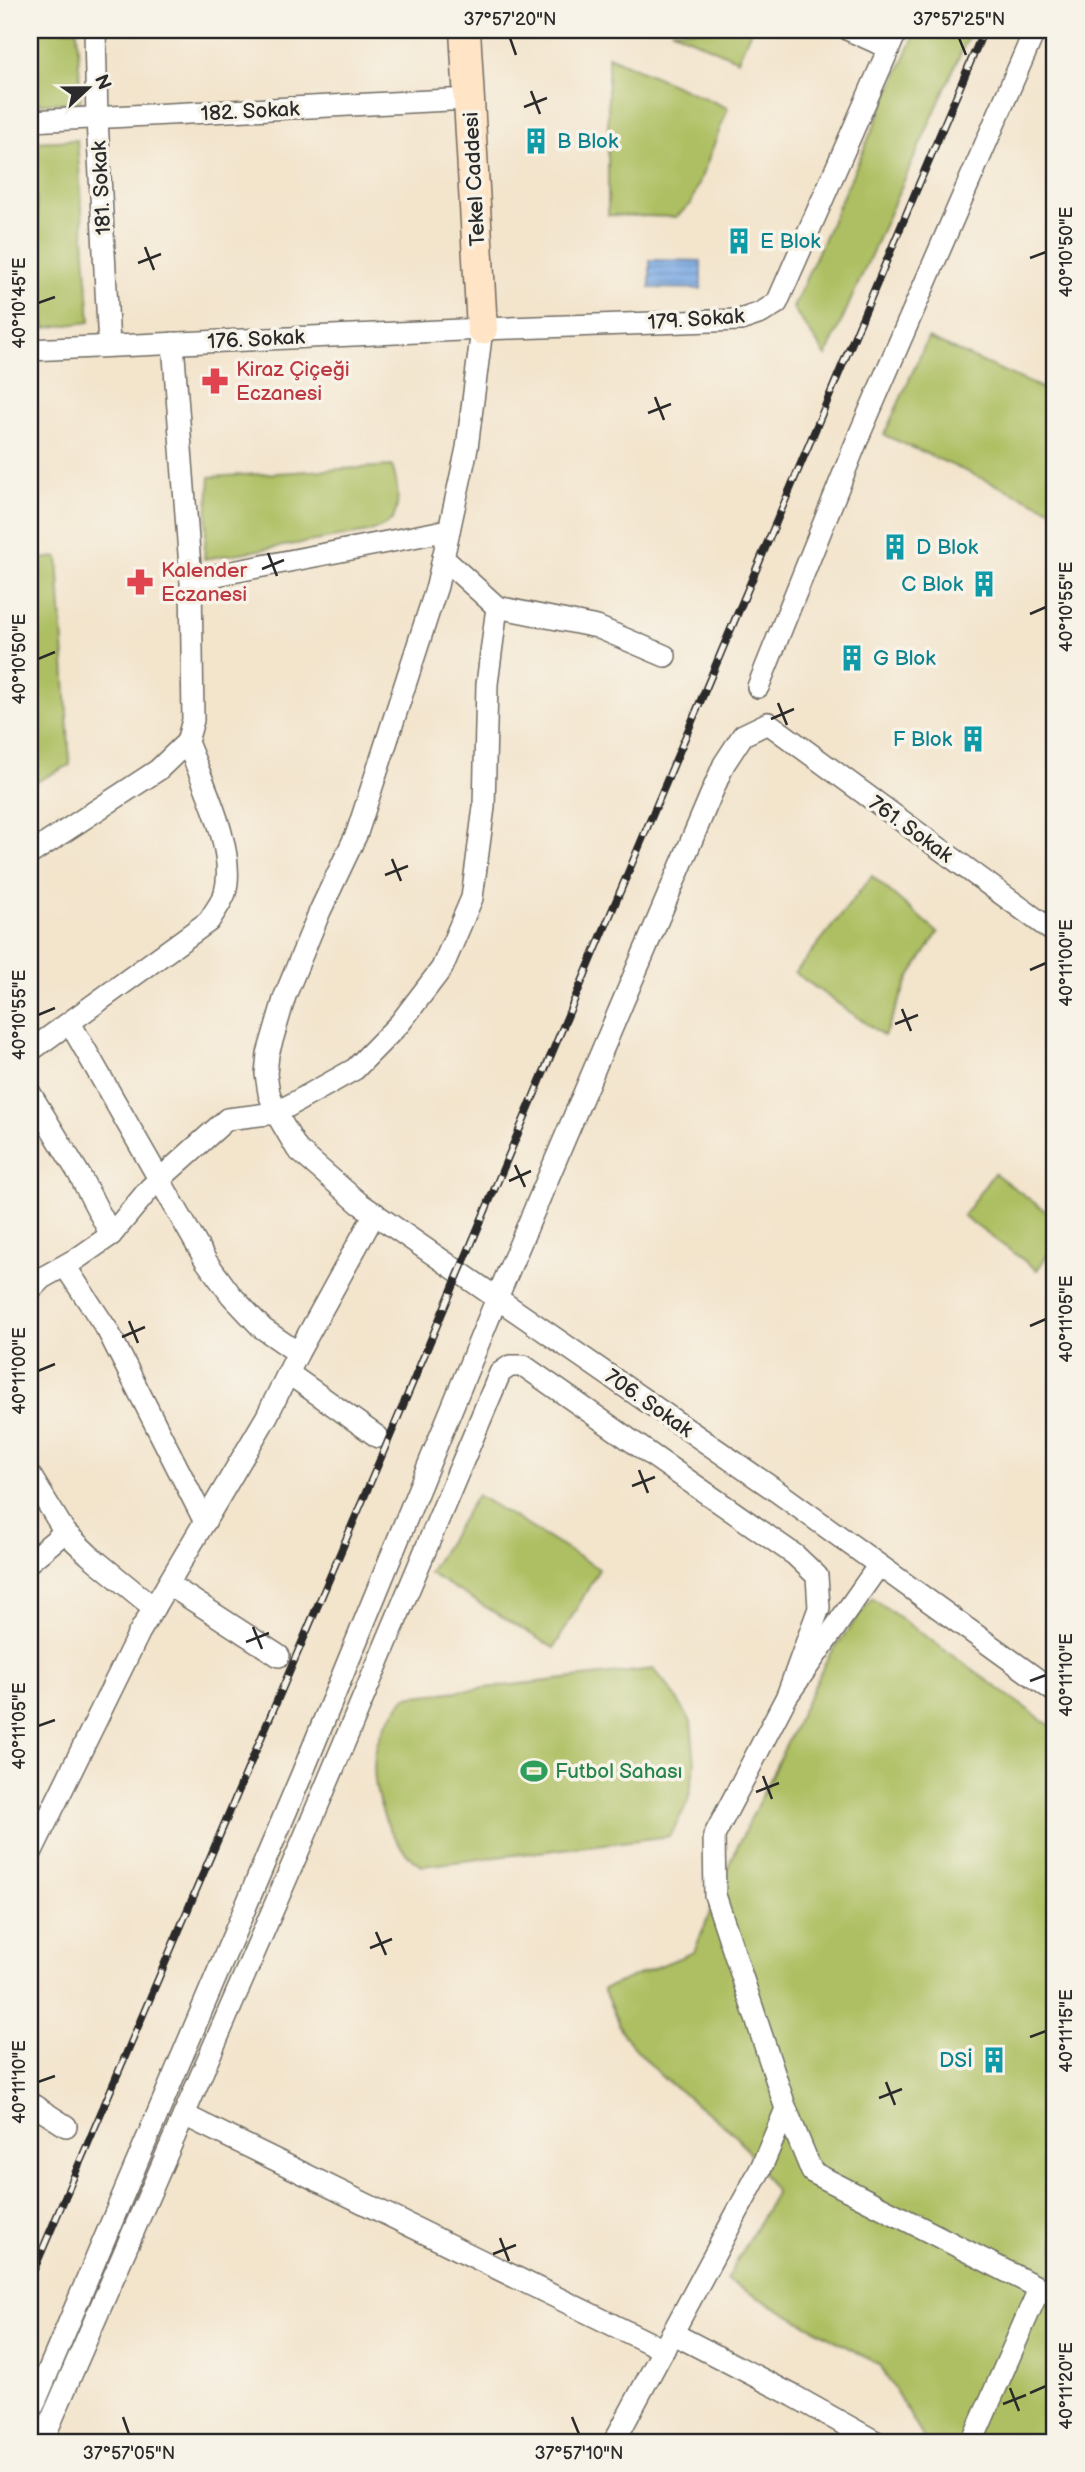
<svg xmlns="http://www.w3.org/2000/svg" width="1085" height="2472" font-family="'Balsamiq Sans',sans-serif">
  <style>
    .green { fill: #adbf62; stroke: #6c7546; stroke-width: 2 }
    .water { fill: url(#water-rules); stroke: #526a88; stroke-width: 2 }
    .lines { fill: none; stroke-linecap: round; stroke-linejoin: round }
    .street-casing { stroke: #716c63; stroke-width: 24 }
    .secondary-casing { stroke: #716c63; stroke-width: 33 }
    .street { stroke: #fff; stroke-width: 21 }
    .secondary { stroke: #ffe4c6; stroke-width: 30 }
    .rail-casing { stroke: #2b2b2b; stroke-width: 8 }
    .rail { stroke: #f7f3e8; stroke-width: 5; stroke-dasharray: 16; stroke-linecap: butt }
    .ticks { fill: none; stroke: #2b2b2b; stroke-width: 2.5 }
    .labels { text-anchor: middle; stroke-width: 7; stroke-linejoin: round; paint-order: stroke }
    .street-label { font-size: 21px; fill: #2b2b2b; stroke: #f7f3e8 }
    .culture-label { font-size: 21px; fill: #0d838f; stroke: #f7f3e8; text-anchor: start }
    .health-label { font-size: 21px; fill: #be3a42; stroke: #f7f3e8; text-anchor: start }
    .leisure-label { font-size: 21px; fill: #27864d; stroke: #f7f3e8; text-anchor: start }
    .neatline { fill: none; stroke: #2b2b2b; stroke-width: 2.5 }
    .ticks-label { font-size: 18px; text-anchor: middle; fill: #2b2b2b }
  </style>
  <defs>
    <pattern id="water-rules" width="6" height="5" patternUnits="userSpaceOnUse" patternTransform="scale(1.75)"><rect width="6" height="5" fill="#79a9e4"/><path d="M0 2.5h6" fill="none" stroke="#638ab9"/></pattern>
  </defs>
  <rect width="100%" height="100%" fill="#f7f3e8"/>
  <filter id="ink" filterUnits="userSpaceOnUse"><feTurbulence type="fractalNoise" baseFrequency=".0143" numOctaves="2"/><feDisplacementMap in="SourceGraphic" scale="14" xChannelSelector="R" yChannelSelector="G"/><feConvolveMatrix kernelMatrix="1 2 1 2 8 2 1 2 1" color-interpolation-filters="sRGB"/></filter>
  <filter id="wash" filterUnits="userSpaceOnUse"><feTurbulence type="fractalNoise" baseFrequency=".00686" numOctaves="4" result="noise"/><feDisplacementMap in="SourceGraphic" scale="28" xChannelSelector="R" yChannelSelector="G"/><feGaussianBlur stdDeviation="1.57" result="paint"/><feColorMatrix in="noise" values="0 0 0 0 0 0 0 0 0 0 0 0 0 0 0 0 0 1.4 0 .05"/><feComposite in="paint" operator="in"/></filter>
  <g filter="url(#wash)">
    <rect width="100%" height="100%" fill="#f3e4cc"/>
    <g class="green">
      <path d="M 30,30 L 77,30 L 81,102 L 30,104 Z"/>
      <path d="M 671,30 L 751,30 L 738,60 Z"/>
      <path d="M 917,30 L 971,30 L 826,356 L 793,308 Z"/>
      <path d="M 608,56 L 728,108 L 691,204 L 676,217 L 608,215 Z"/>
      <path d="M 77,140 L 90,322 L 44,328 L 33,142 Z"/>
      <path d="M 928,338 L 1055,394 L 1055,511 L 884,435 Z"/>
      <path d="M 392,466 C 397,480 401,504 393,518 C 388,526 376,529 368,532 L 204,559 L 210,477 Z"/>
      <path d="M 58,557 L 70,765 L 30,785 L 30,560 Z"/>
      <path d="M 872,876 L 938,933 L 910,976 L 884,1036 L 795,973 Z"/>
      <path d="M 994,1173 L 1055,1218 L 1055,1244 L 1037,1270 L 963,1216 Z"/>
      <path d="M 477,1495 L 599,1569 L 554,1648 L 429,1573 Z"/>
      <path d="M 872,1598 L 1055,1729 L 1055,2442 L 926,2442 L 880,2365 L 726,2280 L 776,2193 L 737,2136 L 662,2077 L 624,2036 L 603,1989 L 694,1952 L 731,1860 L 828,1657 Z"/>
      <path d="M 654,1669 L 674,1694 L 691,1722 L 695,1764 L 688,1802 L 670,1836 L 422,1866 C 417,1862 410,1858 405,1852 C 382,1825 368,1779 377,1744 C 382,1727 395,1711 406,1697 Z"/>
    </g>
    <path class="water" d="M 650,260 L 701,261 L 701,289 L 650,288 Z"/>
  </g>
  <g filter="url(#ink)">
    <g class="lines">
      <g class="street-casing">
        <g id="street">
          <path d="M 95,30 L 97,119 L 109,346"/>
          <path d="M 849,30 L 889,48"/>
          <path d="M 30,121 L 469,99"/>
          <path d="M 482,329 L 467,448 L 437,586 L 357,833 L 320,911 L 285,996 L 268,1054 L 266,1074 L 269,1093 L 276,1113 L 297,1149 L 359,1203 L 775,1490 L 1055,1692"/>
          <path d="M 30,350 L 482,329 L 740,320 L 761,313 L 777,303 L 897,30"/>
          <path d="M 443,558 L 497,607 L 597,627 L 665,656"/>
          <path d="M 191,580 L 449,530"/>
          <path d="M 758,687 L 860,433 L 1035,30"/>
          <path d="M 30,854 L 158,770 L 187,742 L 193,720 L 191,580 L 173,343"/>
          <path d="M 70,1023 L 206,1261 L 231,1295 L 262,1328 L 298,1353"/>
          <path d="M 30,1051 L 209,921 C 214,912 222,902 225,893 C 237,851 202,781 187,742"/>
          <path d="M 30,1093 L 79,1174 L 111,1235"/>
          <path d="M 65,1266 L 108,1331 L 205,1522"/>
          <path d="M 30,1290 L 42,1278 L 78,1258 L 111,1235 L 150,1188 L 227,1119 L 276,1113 L 355,1069 L 400,1023 L 442,968 L 472,898 L 484,807 L 487,684 L 497,607"/>
          <path d="M 288,1373 L 378,1437"/>
          <path d="M 30,1475 L 65,1532 L 89,1555 L 154,1608"/>
          <path d="M 30,1561 L 65,1532"/>
          <path d="M 879,1565 L 787,1696 L 714,1836 L 715,1895 L 786,2109 L 812,2172 L 1055,2296"/>
          <path d="M 168,1584 L 279,1656"/>
          <path d="M 30,1855 L 139,1633 L 267,1416 L 298,1353 L 375,1213"/>
          <path d="M 30,2103 L 66,2126"/>
          <path d="M 184,2115 L 664,2350"/>
          <path d="M 672,2333 L 794,2396 L 876,2442"/>
          <path d="M 30,2414 L 302,1774 L 497,1298 L 724,764 L 743,735 L 768,723 L 1055,933"/>
          <path d="M 42,2442 L 304,1838 L 500,1373 L 510,1366 L 524,1366 L 795,1555 L 817,1576 L 819,1608 L 787,1696"/>
          <path d="M 614,2442 L 761,2168 L 786,2109"/>
          <path d="M 972,2442 L 1039,2289"/>
        </g>
      </g>
      <g class="secondary-casing">
        <path id="secondary" d="M 465,30 L 482,329"/>
      </g>
      <use href="#street" class="street"/>
      <use href="#secondary" class="secondary"/>
      <g class="rail-casing">
        <path id="rail" d="M 30,2279 L 388,1441 L 984,30"/>
      </g>
      <use href="#rail" class="rail"/>
    </g>
  </g>
  <path class="ticks" d="M 510,38 L 516,55M 959,38 L 966,55M 531,91 L 540,114M 524,107 L 547,98M 145,247 L 154,270M 1030,258 L 1046,252M 138,263 L 161,254M 38,303 L 55,297M 655,397 L 664,420M 648,413 L 671,404M 268,553 L 277,576M 262,569 L 284,560M 1030,614 L 1046,607M 38,659 L 55,652M 778,703 L 787,725M 771,719 L 794,709M 392,859 L 401,881M 385,875 L 408,866M 1030,970 L 1046,963M 902,1009 L 911,1031M 38,1015 L 55,1008M 895,1024 L 918,1015M 515,1165 L 525,1187M 509,1181 L 531,1171M 129,1321 L 138,1343M 1030,1326 L 1046,1319M 122,1337 L 145,1327M 38,1371 L 55,1364M 639,1470 L 648,1493M 632,1486 L 655,1477M 253,1627 L 262,1649M 246,1642 L 269,1633M 1030,1681 L 1046,1675M 38,1726 L 55,1720M 763,1776 L 772,1799M 756,1792 L 779,1783M 376,1932 L 386,1955M 370,1948 L 392,1939M 1030,2037 L 1046,2031M 38,2082 L 55,2076M 886,2082 L 895,2105M 879,2098 L 902,2089M 500,2238 L 509,2261M 493,2254 L 516,2245M 1010,2388 L 1019,2411M 1030,2393 L 1046,2386M 1003,2404 L 1026,2395M 123,2417 L 129,2434M 572,2417 L 579,2434"/>
  <defs>
    <g id="building-bare" transform="scale(2.1)"><path d="M-4-6H4V6H1V3H-1V6H-4ZM-2.5-4.3h1.7v1.8h-1.7ZM.8-4.3h1.7v1.8H.8ZM-2.5-1h1.7V.8h-1.7ZM.8-1h1.7V.8H.8Z" fill="#0f9aa8" stroke="#f7f3e8" stroke-width="2.5" paint-order="stroke"/></g>
    <g id="pharmacy-bare" transform="scale(2.1)"><path d="M-2-6h4v4h4v4h-4v4h-4v-4h-4v-4h4Z" fill="#e0444e" stroke="#f7f3e8" stroke-width="2.5" paint-order="stroke"/></g>
    <g id="stadium-bare" transform="scale(2.1)"><path d="M0-5a6.5 5 0 1 0 0 10a6.5 5 0 1 0 0-10ZM-3.5-1.8h7v3.6h-7Z" fill="#2e9e5b" stroke="#f7f3e8" stroke-width="2.5" paint-order="stroke"/></g>
  </defs>
  <g fill-rule="evenodd">
    <use href="#building-bare" x="536" y="141"/>
    <use href="#building-bare" x="739" y="241"/>
    <use href="#pharmacy-bare" x="215" y="381"/>
    <use href="#building-bare" x="895" y="547"/>
    <use href="#pharmacy-bare" x="140" y="582"/>
    <use href="#building-bare" x="984" y="584"/>
    <use href="#building-bare" x="852" y="658"/>
    <use href="#building-bare" x="973" y="739"/>
    <use href="#stadium-bare" x="534" y="1771"/>
    <use href="#building-bare" x="994" y="2060"/>
  </g>
  <g class="labels">
    <g class="street-label">
      <text transform="translate(250 111) rotate(-3)" y="7">182. Sokak</text>
      <text transform="translate(474 179) rotate(-93)" y="7">Tekel Caddesi</text>
      <text transform="translate(101 188) rotate(-93)" y="7">181. Sokak</text>
      <text transform="translate(696 319) rotate(-4)" y="7">179. Sokak</text>
      <text transform="translate(256 339) rotate(-3)" y="7">176. Sokak</text>
      <text transform="translate(911 829) rotate(36)" y="7">761. Sokak</text>
      <text transform="translate(649 1403) rotate(35)" y="7">706. Sokak</text>
    </g>
    <g class="culture-label">
      <text x="557" y="148">B Blok</text>
      <text x="760" y="248">E Blok</text>
      <text x="916" y="554">D Blok</text>
      <text x="963" y="591" text-anchor="end">C Blok</text>
      <text x="873" y="665">G Blok</text>
      <text x="952" y="746" text-anchor="end">F Blok</text>
      <text x="973" y="2067" text-anchor="end">DSİ</text>
    </g>
    <g class="health-label">
      <text x="236" y="376">Kiraz Çiçeği<tspan x="236" dy="24">Eczanesi</tspan></text>
      <text x="161" y="577">Kalender<tspan x="161" dy="24">Eczanesi</tspan></text>
    </g>
    <g class="leisure-label">
      <text x="555" y="1778">Futbol Sahası</text>
    </g>
  </g>
  <rect width="1085" height="2472" fill="none" stroke="#f7f3e8" stroke-width="77"/>
  <g transform="translate(88 88) rotate(68)" stroke="#f7f3e8" stroke-width="5" paint-order="stroke">
  <path d="M0-5L12 26L0 18L-12 26Z" fill="#2b2b2b"/>
  <text y="-10" font-size="19" font-weight="bold" text-anchor="middle" fill="#2b2b2b">N</text>
  </g>
  <rect x="38" y="38" width="1008" height="2396" class="neatline"/>
  <g class="ticks-label">
    <text x="510" y="25">37°57'20"N</text>
    <text x="959" y="25">37°57'25"N</text>
    <text transform="translate(1066 252) rotate(-90)" y="6">40°10'50"E</text>
    <text transform="translate(19 303) rotate(-90)" y="6">40°10'45"E</text>
    <text transform="translate(1066 607) rotate(-90)" y="6">40°10'55"E</text>
    <text transform="translate(19 659) rotate(-90)" y="6">40°10'50"E</text>
    <text transform="translate(1066 963) rotate(-90)" y="6">40°11'00"E</text>
    <text transform="translate(19 1015) rotate(-90)" y="6">40°10'55"E</text>
    <text transform="translate(1066 1319) rotate(-90)" y="6">40°11'05"E</text>
    <text transform="translate(19 1371) rotate(-90)" y="6">40°11'00"E</text>
    <text transform="translate(1066 1675) rotate(-90)" y="6">40°11'10"E</text>
    <text transform="translate(19 1726) rotate(-90)" y="6">40°11'05"E</text>
    <text transform="translate(1066 2031) rotate(-90)" y="6">40°11'15"E</text>
    <text transform="translate(19 2082) rotate(-90)" y="6">40°11'10"E</text>
    <text transform="translate(1066 2386) rotate(-90)" y="6">40°11'20"E</text>
    <text x="129" y="2459">37°57'05"N</text>
    <text x="579" y="2459">37°57'10"N</text>
  </g>
</svg>
